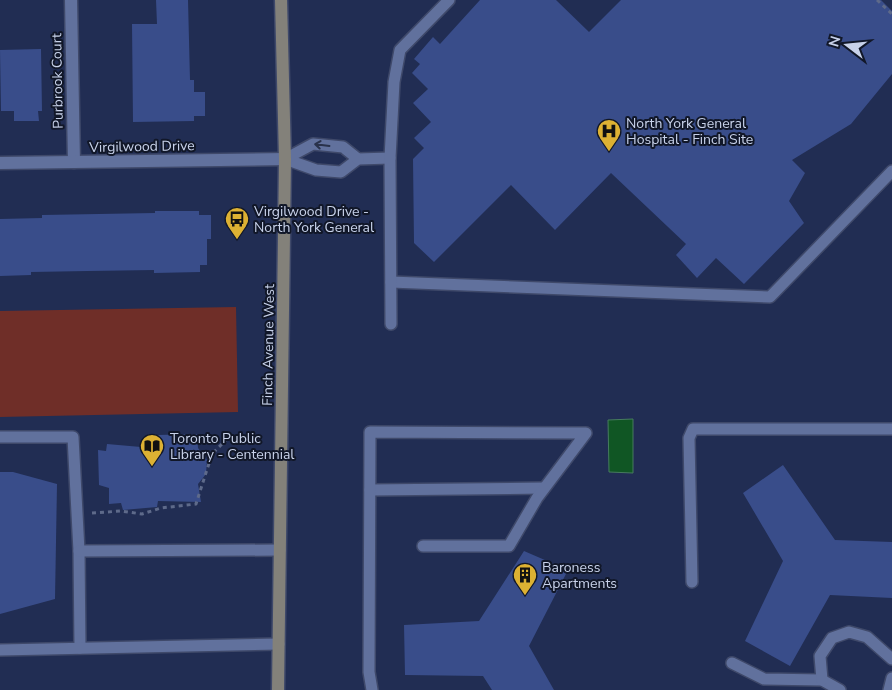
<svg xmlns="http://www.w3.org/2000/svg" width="892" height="690" font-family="'Nunito Sans',sans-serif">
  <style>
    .green { fill: #6f2e28 }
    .water { fill: #105624; stroke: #477b5f }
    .building { fill: #394d8a }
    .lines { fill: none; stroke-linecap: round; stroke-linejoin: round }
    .lane-casing { stroke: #3f496a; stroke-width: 14 }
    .street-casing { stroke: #3f496a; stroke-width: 15 }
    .secondary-casing { stroke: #3f496a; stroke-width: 15 }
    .path { stroke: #5e6a8a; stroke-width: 3; stroke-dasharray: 4 4; stroke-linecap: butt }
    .lane { stroke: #61719d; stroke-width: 11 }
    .street { stroke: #61719d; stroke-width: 12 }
    .secondary { stroke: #83817a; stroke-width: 12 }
    .oneway { stroke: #29324b }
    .labels { text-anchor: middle; stroke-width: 4; stroke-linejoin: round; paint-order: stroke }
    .street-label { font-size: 14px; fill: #c8d2ea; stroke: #111728 }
    .poi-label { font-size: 14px; fill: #c8d2ea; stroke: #111728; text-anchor: start }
  </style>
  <rect width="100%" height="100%" fill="#212d53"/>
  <path class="green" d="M 236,307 L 238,412 L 0,417 L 0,311 Z"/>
  <path class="water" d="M 633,419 L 633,473 L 609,472 L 608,420 Z"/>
  <g class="building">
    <path d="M 156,0 L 188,0 L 190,80 L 194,80 L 194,92 L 205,92 L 205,116 L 194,116 L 194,121 L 133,122 L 132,24 L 157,24 Z"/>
    <path d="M 480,0 L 556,0 L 589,32 L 621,0 L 881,0 L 892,11 L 892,74 L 851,124 L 792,160 L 805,173 L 789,201 L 804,223 L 744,284 L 716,258 L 697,278 L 676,255 L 686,244 L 611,173 L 555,230 L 511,185 L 434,262 L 414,243 L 413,159 L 424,148 L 414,138 L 431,122 L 413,103 L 428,89 L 412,73 L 420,64 L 414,59 L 433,37 L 440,44 Z"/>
    <path d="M 41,49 L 42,111 L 38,111 L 39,121 L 14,121 L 14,111 L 1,111 L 0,50 Z"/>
    <path d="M 155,211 L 199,211 L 199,215 L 211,215 L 211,239 L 207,239 L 207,265 L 200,265 L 200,272 L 154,273 L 154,270 L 88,271 L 31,272 L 31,275 L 0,276 L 0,219 L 42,218 L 42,215 L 155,213 Z"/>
    <path d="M 197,434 L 198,448 L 207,460 L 206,474 L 198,484 L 201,502 L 158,501 L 157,507 L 123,510 L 121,503 L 109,504 L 109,488 L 99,485 L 98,450 L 106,451 L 107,444 L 141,447 L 142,442 L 158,440 L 158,435 Z"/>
    <path d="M 783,465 L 835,540 L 892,542 L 892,598 L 830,595 L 790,666 L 745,641 L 783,561 L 743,493 Z"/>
    <path d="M 0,472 L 13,472 L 57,484 L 55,599 L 0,614 Z"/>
    <path d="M 524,551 L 568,570 L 529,646 L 554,690 L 492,690 L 483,676 L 405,675 L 404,625 L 479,621 Z"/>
  </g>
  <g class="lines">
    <g class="lane-casing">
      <g id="lane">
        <path d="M 285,159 L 316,170 L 341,172 L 358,159 L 390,158"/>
        <path d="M 285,159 L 313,144 L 343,147 L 358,159"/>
        <path d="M 391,282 L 770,297 L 892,171"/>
        <path d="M 391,324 L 390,158 L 394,82 L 400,50 L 449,0"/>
        <path d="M 0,437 L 73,437 L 79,551 L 80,648"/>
        <path d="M 370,490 L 544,488"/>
        <path d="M 79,551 L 280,550"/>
        <path d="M 692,582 L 689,438 L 693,429 L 892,429"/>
        <path d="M 0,650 L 279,644"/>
        <path d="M 732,663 L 764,679 L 822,680 L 840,690"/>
        <path d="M 822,680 L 820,656 L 832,638 L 849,632 L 867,637 L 892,659"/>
        <path d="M 372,690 L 369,672 L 370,432 L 586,433 L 537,498 L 509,546 L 423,546"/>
        <path d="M 889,690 L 892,678"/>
      </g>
    </g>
    <g class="street-casing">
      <g id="street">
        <path d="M 71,0 L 74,162"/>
        <path d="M 0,163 L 285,159"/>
      </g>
    </g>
    <g class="secondary-casing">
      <path id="secondary" d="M 278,690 L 285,159 L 281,0"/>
    </g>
    <g class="path">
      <path d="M 877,0 L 892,14"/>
      <path d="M 92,513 L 121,511 L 142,514 L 161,508 L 196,504 L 212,454 L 230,436"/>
    </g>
    <use href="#lane" class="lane"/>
    <use href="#street" class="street"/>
    <use href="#secondary" class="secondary"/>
  </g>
  <defs><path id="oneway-shaft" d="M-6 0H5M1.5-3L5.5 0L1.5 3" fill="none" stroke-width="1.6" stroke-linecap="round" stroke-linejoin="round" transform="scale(1.25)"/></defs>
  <use class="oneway" href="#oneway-shaft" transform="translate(322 145) rotate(-173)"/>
  <defs>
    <g id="hospital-pin" transform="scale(1.25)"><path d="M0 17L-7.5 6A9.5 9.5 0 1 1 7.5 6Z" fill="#ddb133" stroke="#111728"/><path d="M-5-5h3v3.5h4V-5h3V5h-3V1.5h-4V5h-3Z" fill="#111"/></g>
    <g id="bus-pin" transform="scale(1.25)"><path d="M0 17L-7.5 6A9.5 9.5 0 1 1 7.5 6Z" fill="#ddb133" stroke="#111728"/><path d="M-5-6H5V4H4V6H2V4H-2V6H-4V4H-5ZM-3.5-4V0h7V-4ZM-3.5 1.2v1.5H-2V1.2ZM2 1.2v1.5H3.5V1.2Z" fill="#111"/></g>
    <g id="library-pin" transform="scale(1.25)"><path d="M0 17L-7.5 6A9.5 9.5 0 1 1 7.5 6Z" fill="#ddb133" stroke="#111728"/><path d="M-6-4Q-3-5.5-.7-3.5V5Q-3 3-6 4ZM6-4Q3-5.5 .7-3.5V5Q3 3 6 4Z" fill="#111"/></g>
    <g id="building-pin" transform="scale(1.25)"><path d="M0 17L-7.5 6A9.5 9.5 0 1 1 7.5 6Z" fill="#ddb133" stroke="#111728"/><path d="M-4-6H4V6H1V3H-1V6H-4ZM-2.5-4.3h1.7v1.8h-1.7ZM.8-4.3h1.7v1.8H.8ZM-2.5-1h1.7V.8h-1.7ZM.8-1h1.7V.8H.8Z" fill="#111"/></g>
  </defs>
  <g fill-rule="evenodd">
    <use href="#hospital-pin" x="609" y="131"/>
    <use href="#bus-pin" x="237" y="219"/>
    <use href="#library-pin" x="152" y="446"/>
    <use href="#building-pin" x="525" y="575"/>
  </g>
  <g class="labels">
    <g class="street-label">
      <text transform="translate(57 81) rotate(-91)" y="5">Purbrook Court</text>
      <text transform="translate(142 146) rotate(-1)" y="5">Virgilwood Drive</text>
      <text transform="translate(268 345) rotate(-89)" y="5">Finch Avenue West</text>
    </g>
    <g class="poi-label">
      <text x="626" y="128">North York General<tspan x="626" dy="16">Hospital - Finch Site</tspan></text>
      <text x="254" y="216">Virgilwood Drive -<tspan x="254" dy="16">North York General</tspan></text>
      <text x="170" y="443">Toronto Public<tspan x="170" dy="16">Library - Centennial</tspan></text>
      <text x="542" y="572">Baroness<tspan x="542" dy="16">Apartments</tspan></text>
    </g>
  </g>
  <g transform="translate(847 45) rotate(286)" stroke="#111728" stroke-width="4" paint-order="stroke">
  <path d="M0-4L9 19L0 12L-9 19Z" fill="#c8d2ea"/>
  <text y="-8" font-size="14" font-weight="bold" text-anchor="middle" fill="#c8d2ea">N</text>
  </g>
</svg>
